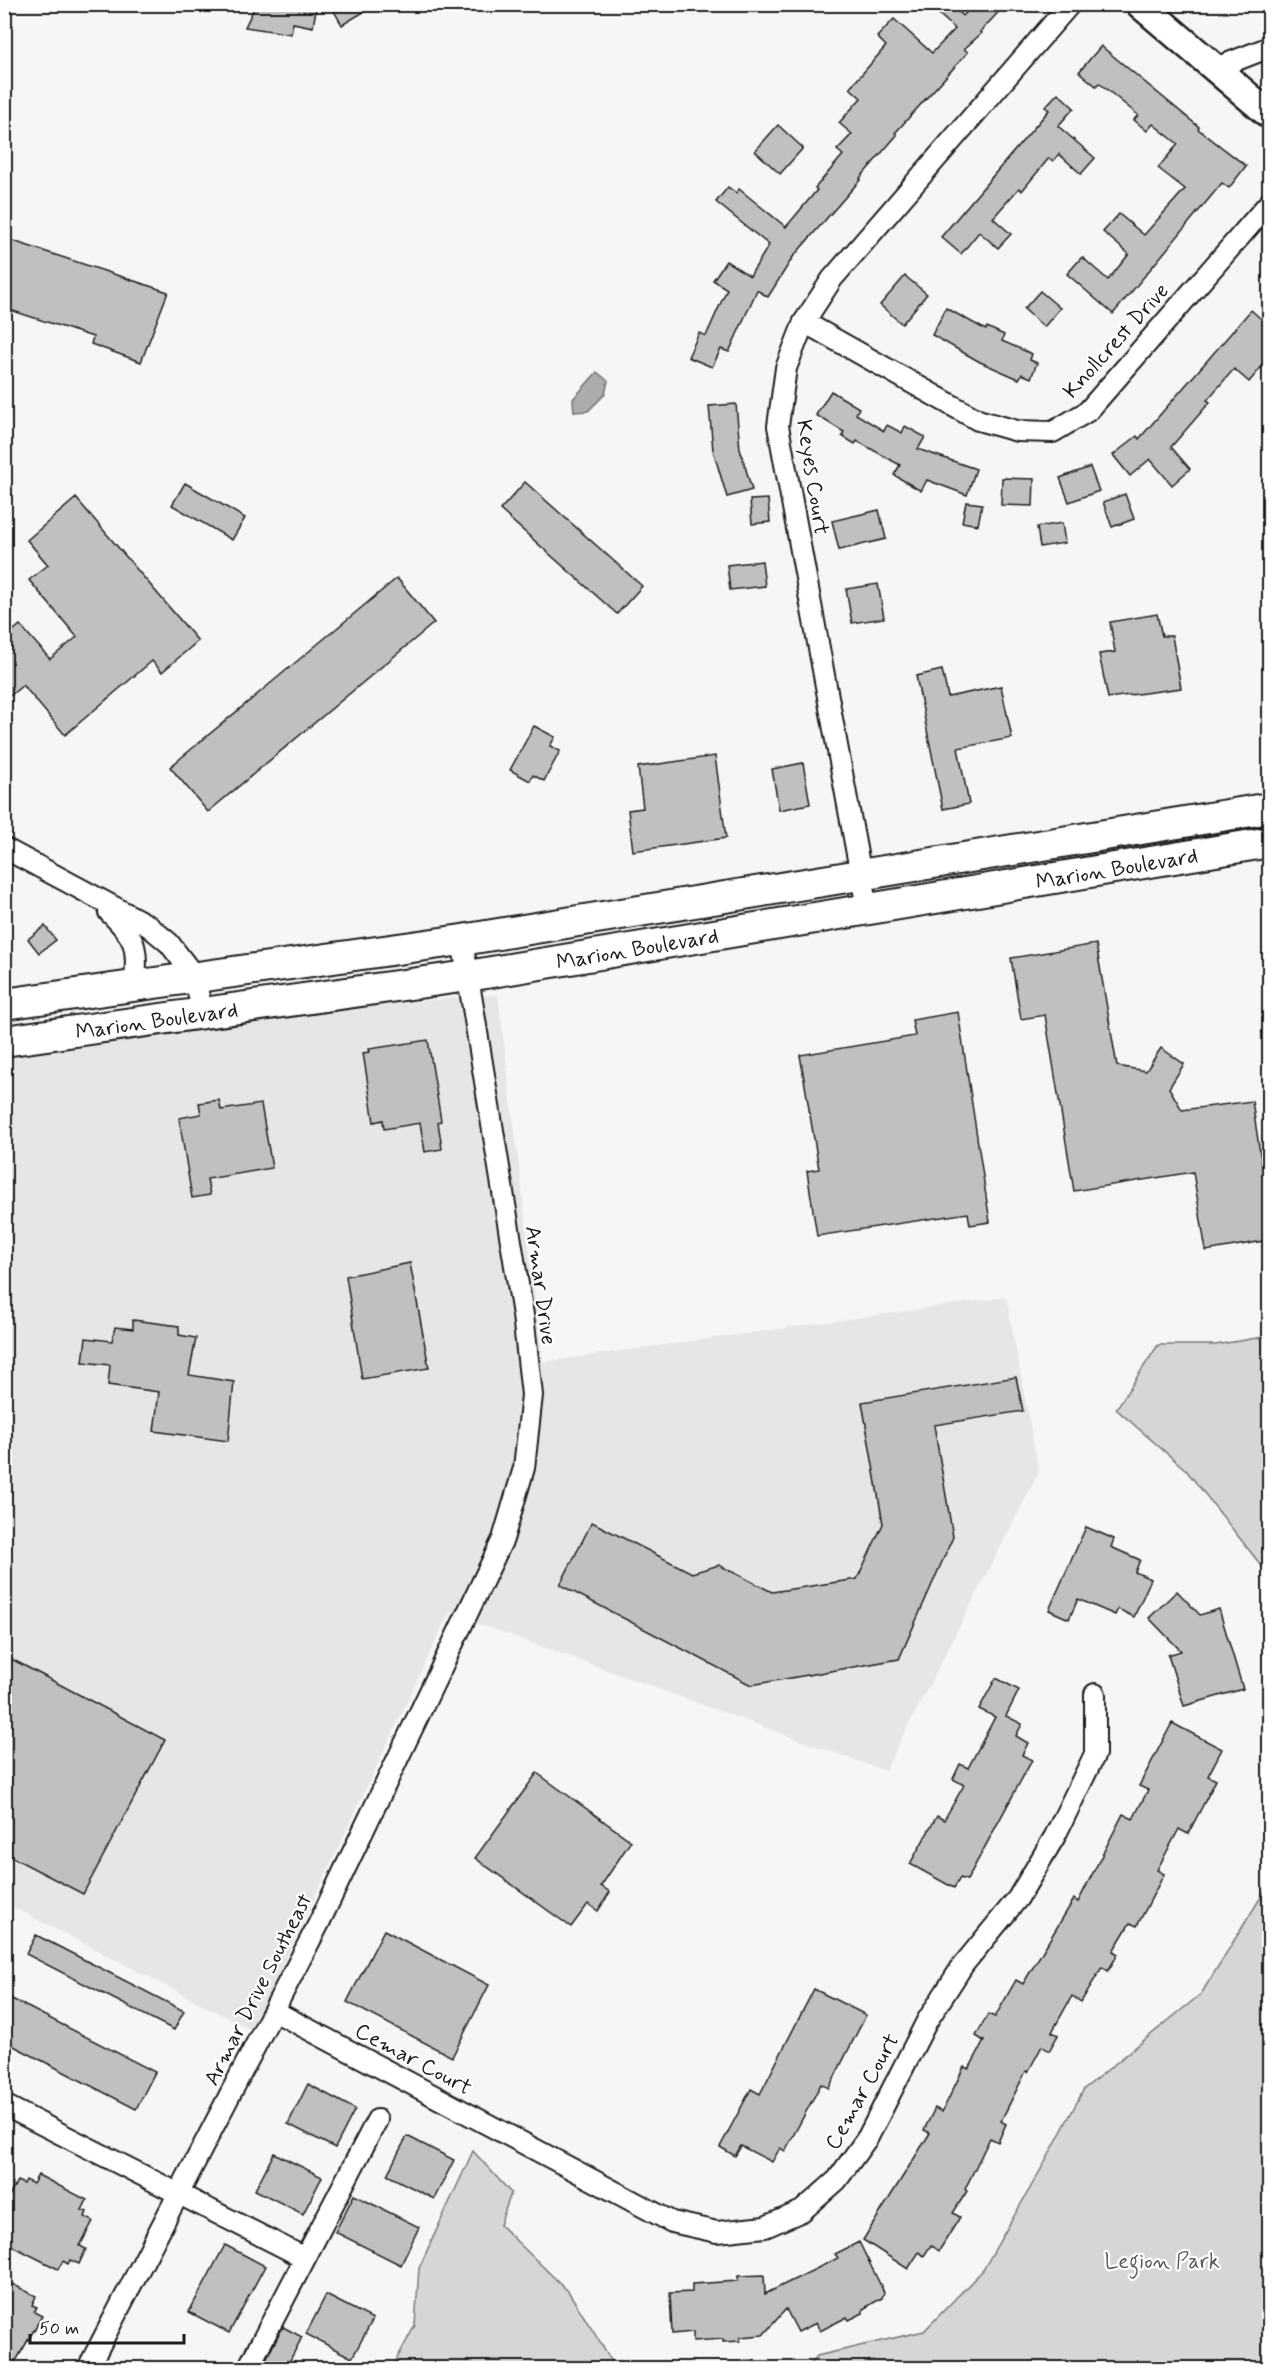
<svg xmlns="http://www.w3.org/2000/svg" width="1274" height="2373" font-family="Mynerve,sans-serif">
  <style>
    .built { fill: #e6e6e6 }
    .green { fill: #d6d6d6; stroke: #797979; stroke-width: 1.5 }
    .water { fill: #acacac; stroke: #727272; stroke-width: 1.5 }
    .building { fill: #c0c0c0; stroke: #1c1c1c; stroke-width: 1.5 }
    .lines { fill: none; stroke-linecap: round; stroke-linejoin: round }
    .street-casing { stroke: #1c1c1c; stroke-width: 24 }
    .secondary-casing { stroke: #1c1c1c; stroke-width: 32 }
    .primary-casing { stroke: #1c1c1c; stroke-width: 34 }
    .street { stroke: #fff; stroke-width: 20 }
    .secondary { stroke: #fff; stroke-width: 27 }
    .primary { stroke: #fff; stroke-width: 30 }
    .labels { text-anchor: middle; stroke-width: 4.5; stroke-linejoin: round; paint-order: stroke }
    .street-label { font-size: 22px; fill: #1c1c1c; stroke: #fff }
    .park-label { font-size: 22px; fill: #5d5d5d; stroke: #fff }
  </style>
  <rect width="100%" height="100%" fill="#f6f6f6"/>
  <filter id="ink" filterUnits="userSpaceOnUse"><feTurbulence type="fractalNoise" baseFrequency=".0167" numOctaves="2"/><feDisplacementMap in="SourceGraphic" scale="12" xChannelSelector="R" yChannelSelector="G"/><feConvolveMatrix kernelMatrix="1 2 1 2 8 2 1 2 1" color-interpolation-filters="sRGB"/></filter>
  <g filter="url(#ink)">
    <path class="built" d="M 498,994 L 543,1362 L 1006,1297 L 1039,1472 L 885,1771 L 449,1613 L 252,2030 L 5,1903 L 4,1054 L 281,1014 Z"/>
    <g class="green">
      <path d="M 1269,1336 L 1270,1336 L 1269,1582 L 1264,1569 L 1186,1470 L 1116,1409 L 1158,1345 L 1215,1345 Z"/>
      <path d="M 1269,1884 L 1269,2368 L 808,2368 L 817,2356 L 924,2331 L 983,2270 L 1044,2164 L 1084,2089 L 1201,1994 Z"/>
      <path d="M 473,2151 L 511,2193 L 500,2225 L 568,2291 L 616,2368 L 392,2368 L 415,2325 L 419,2268 Z"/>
    </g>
    <path class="water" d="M 597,372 L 608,381 L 605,394 L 588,411 L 574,412 L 573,399 Z"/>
    <g class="building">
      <path d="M 256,4 L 317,4 L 313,27 L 293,23 L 291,34 L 245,27 Z"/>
      <path d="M 330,4 L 377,4 L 342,25 Z"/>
      <path d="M 928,4 L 951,4 L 963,16 L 974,4 L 1006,4 L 980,32 L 982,33 L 964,49 L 968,52 L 895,133 L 897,135 L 860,178 L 861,179 L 793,257 L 768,297 L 757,290 L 729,352 L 721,349 L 712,367 L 688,357 L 699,333 L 706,336 L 727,289 L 713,280 L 726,261 L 750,276 L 769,245 L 716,202 L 728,187 L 736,193 L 739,189 L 786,227 L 817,190 L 815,188 L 843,155 L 837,150 L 852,134 L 839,123 L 861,98 L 850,88 L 886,46 L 877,37 L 894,19 L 932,53 L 955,29 Z"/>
      <path d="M 1101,46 L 1199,127 L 1198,129 L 1246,166 L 1229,188 L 1222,183 L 1113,314 L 1067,274 L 1082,257 L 1108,280 L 1129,254 L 1103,232 L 1119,214 L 1144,235 L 1185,189 L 1158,168 L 1178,144 L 1153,124 L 1147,131 L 1134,120 L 1138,115 L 1099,83 L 1096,86 L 1079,72 Z"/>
      <path d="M 1058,93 L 1074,108 L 1058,126 L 1095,158 L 1081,174 L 1059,154 L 1053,161 L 1049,158 L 1022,191 L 1019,188 L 993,218 L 1011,234 L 998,248 L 979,232 L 961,254 L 941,237 L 1049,110 L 1045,107 Z"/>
      <path d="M 778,125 L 803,148 L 780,174 L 755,151 Z"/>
      <path d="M 4,238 L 168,292 L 141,362 L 91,344 L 93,337 L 4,308 Z"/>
      <path d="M 905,276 L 927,294 L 902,324 L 880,305 Z"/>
      <path d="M 1040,291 L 1060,308 L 1044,327 L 1024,309 Z"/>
      <path d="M 946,308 L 986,330 L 987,327 L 1004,335 L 1002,341 L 1032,354 L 1030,360 L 1037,363 L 1031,378 L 1022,374 L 1019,379 L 980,362 L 932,335 Z"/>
      <path d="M 1251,310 L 1269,326 L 1269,358 L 1249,382 L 1234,369 L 1207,400 L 1210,402 L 1171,447 L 1190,469 L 1172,485 L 1150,459 L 1130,476 L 1113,455 L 1137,436 L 1139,439 Z"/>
      <path d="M 831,391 L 859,408 L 856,414 L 884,431 L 887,425 L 902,433 L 905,426 L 925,437 L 918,449 L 976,469 L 967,495 L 927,480 L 921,491 L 894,475 L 900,465 L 857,441 L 855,444 L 842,436 L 844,432 L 816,415 Z"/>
      <path d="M 736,404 L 740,449 L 752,490 L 727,497 L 713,450 L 709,406 Z"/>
      <path d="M 1090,467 L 1099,491 L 1069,502 L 1060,478 Z"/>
      <path d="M 1002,478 L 1034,479 L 1033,506 L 1001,505 Z"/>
      <path d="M 525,482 L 642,586 L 617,614 L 500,510 Z"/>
      <path d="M 185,483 L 245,518 L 232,540 L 172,505 Z"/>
      <path d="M 1125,494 L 1134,519 L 1112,527 L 1103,502 Z"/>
      <path d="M 76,498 L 198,641 L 162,672 L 152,661 L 65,735 L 23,685 L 4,701 L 4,638 L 20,625 L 50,659 L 77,637 L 29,580 L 48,565 L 27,540 Z"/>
      <path d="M 768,499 L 770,522 L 752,524 L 750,500 Z"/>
      <path d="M 966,502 L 982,504 L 978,525 L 962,522 Z"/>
      <path d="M 879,510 L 886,539 L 839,550 L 832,521 Z"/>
      <path d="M 1062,523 L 1065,543 L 1040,547 L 1037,527 Z"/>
      <path d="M 762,561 L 765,586 L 730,590 L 727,565 Z"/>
      <path d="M 397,578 L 434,623 L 208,812 L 170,767 Z"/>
      <path d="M 878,584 L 884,618 L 852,623 L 846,589 Z"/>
      <path d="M 1157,614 L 1162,636 L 1172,636 L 1181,688 L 1108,698 L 1099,654 L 1115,652 L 1110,622 Z"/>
      <path d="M 942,670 L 948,697 L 1001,686 L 1012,738 L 958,748 L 969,804 L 943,809 L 916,676 Z"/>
      <path d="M 534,726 L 555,737 L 550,746 L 560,751 L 544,781 L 533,775 L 530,781 L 510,770 Z"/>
      <path d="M 715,756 L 726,838 L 633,851 L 628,810 L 643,808 L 638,767 Z"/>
      <path d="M 803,763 L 810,804 L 779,810 L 772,769 Z"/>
      <path d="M 45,926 L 56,940 L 39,953 L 28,939 Z"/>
      <path d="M 1096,944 L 1117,1066 L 1146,1071 L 1161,1048 L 1184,1064 L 1169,1088 L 1182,1110 L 1252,1101 L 1269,1212 L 1269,1240 L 1206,1251 L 1193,1172 L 1074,1191 L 1045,1015 L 1021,1019 L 1011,958 Z"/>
      <path d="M 958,1012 L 990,1222 L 970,1225 L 968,1213 L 817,1236 L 807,1171 L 819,1169 L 800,1055 L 915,1036 L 912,1020 Z"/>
      <path d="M 428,1040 L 441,1121 L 438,1122 L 442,1149 L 425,1152 L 420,1123 L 384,1129 L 383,1120 L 374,1122 L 363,1053 L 370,1052 L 369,1049 Z"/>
      <path d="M 219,1100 L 221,1110 L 261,1104 L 272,1168 L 207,1179 L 210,1195 L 192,1198 L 179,1118 L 201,1114 L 199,1103 Z"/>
      <path d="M 410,1263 L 429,1368 L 362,1379 L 346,1276 Z"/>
      <path d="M 133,1320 L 179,1326 L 179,1335 L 196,1338 L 189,1375 L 234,1382 L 228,1441 L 154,1431 L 159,1392 L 108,1385 L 110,1365 L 83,1362 L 86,1338 L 112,1341 L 115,1327 L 133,1329 Z"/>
      <path d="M 1016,1377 L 1023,1411 L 934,1425 L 953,1537 L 899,1659 L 751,1685 L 560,1585 L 592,1522 L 692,1573 L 719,1565 L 772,1592 L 857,1579 L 883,1524 L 862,1402 Z"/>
      <path d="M 1086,1527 L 1114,1539 L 1111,1547 L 1140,1560 L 1135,1572 L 1151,1579 L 1134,1617 L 1118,1609 L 1115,1615 L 1078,1599 L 1069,1619 L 1049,1610 Z"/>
      <path d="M 1177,1591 L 1200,1615 L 1219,1609 L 1243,1689 L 1184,1706 L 1168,1655 L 1181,1651 L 1149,1618 Z"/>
      <path d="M 4,1655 L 165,1740 L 83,1894 L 4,1853 Z"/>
      <path d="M 996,1678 L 1019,1690 L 1006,1716 L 1022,1724 L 1016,1736 L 1028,1743 L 1022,1755 L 1032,1760 L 967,1880 L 960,1878 L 954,1888 L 910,1864 L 937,1816 L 944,1820 L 964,1785 L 953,1779 L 960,1764 L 968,1768 L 995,1717 L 979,1709 Z"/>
      <path d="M 1172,1723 L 1222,1749 L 1208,1776 L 1216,1780 L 1188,1834 L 1179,1829 L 1157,1870 L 1164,1874 L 1137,1926 L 1130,1923 L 1113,1951 L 1118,1954 L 1108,1971 L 1102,1967 L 1081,2002 L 1072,1996 L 1052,2032 L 1058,2035 L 1049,2051 L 1042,2046 L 1028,2072 L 1026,2071 L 1001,2121 L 1006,2124 L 998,2142 L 990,2138 L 965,2189 L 967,2191 L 953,2213 L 960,2217 L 939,2251 L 931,2245 L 924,2256 L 919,2252 L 908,2269 L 863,2240 L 930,2133 L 924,2130 L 935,2108 L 942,2112 L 964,2067 L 969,2069 L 984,2041 L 976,2036 L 988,2014 L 995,2017 L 1016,1980 L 1023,1984 L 1074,1899 L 1078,1902 L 1123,1814 L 1133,1819 L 1148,1790 L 1139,1786 Z"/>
      <path d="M 537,1773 L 631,1841 L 601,1886 L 610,1892 L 598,1911 L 588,1904 L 571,1927 L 475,1858 Z"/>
      <path d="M 384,1930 L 489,1985 L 452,2057 L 347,2002 Z"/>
      <path d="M 36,1935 L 184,2011 L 174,2030 L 26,1954 Z"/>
      <path d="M 814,1989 L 866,2015 L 829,2088 L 821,2084 L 785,2151 L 780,2148 L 772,2162 L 741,2146 L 735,2156 L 720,2147 L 751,2089 L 760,2094 Z"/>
      <path d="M 4,1995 L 155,2072 L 136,2109 L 4,2041 Z"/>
      <path d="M 308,2084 L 355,2109 L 335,2148 L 288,2124 Z"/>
      <path d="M 407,2136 L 454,2160 L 434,2199 L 387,2175 Z"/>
      <path d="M 274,2153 L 322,2177 L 303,2214 L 255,2190 Z"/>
      <path d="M 38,2175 L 87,2200 L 82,2210 L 87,2212 L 85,2217 L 93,2221 L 80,2246 L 86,2249 L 79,2264 L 70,2260 L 68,2264 L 63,2261 L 58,2269 L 4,2242 L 4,2206 L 17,2181 L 24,2184 L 26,2180 L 33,2184 Z"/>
      <path d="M 354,2195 L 419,2227 L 401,2265 L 335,2232 Z"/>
      <path d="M 859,2242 L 884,2292 L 882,2298 L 863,2309 L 863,2313 L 849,2320 L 847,2317 L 820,2331 L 816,2323 L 798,2332 L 786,2309 L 763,2335 L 741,2337 L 740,2341 L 723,2342 L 723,2339 L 693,2341 L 693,2332 L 672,2334 L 670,2293 L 692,2292 L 692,2284 L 738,2281 L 738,2276 L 764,2275 L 765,2294 L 838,2258 L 835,2254 Z"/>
      <path d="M 225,2245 L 265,2266 L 229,2333 L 189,2312 Z"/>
      <path d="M 4,2280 L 36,2296 L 32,2305 L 37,2307 L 34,2312 L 42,2316 L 16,2361 L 4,2355 Z"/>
      <path d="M 326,2295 L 373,2319 L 352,2358 L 306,2334 Z"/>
      <path d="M 283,2327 L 302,2337 L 286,2368 L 281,2368 L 265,2361 Z"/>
    </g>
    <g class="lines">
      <g class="street-casing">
        <g id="street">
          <path d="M 1216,68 L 1270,47"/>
          <path d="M 804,322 L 978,420 L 1017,431 L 1053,432 L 1088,411 L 1270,202"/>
          <path d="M 4,848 L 146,924 L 169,943 L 195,977 L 202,1012"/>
          <path d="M 867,908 L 778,426 L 786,368 L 804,322 L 832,279 L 1070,4"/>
          <path d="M 109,912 C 138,940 137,946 135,986"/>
          <path d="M 274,2011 L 672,2222 L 717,2232 L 765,2227 L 802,2211 L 837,2180 L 868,2137 L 927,2021 L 963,1965 L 1018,1898 L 1055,1836 L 1095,1754 L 1095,1694"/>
          <path d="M 4,2105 L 305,2258"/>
          <path d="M 88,2368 L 318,1925 L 503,1539 L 524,1468 L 532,1395 L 523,1315 L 462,940"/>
          <path d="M 248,2368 L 377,2120"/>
        </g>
      </g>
      <g class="secondary-casing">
        <path id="secondary" d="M 1140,4 L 1270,115"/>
      </g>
      <g class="primary-casing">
        <g id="primary">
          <path d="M 4,1004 L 462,940 L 1270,808"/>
          <path id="s1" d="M 4,1041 L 468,976 L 1270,842"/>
        </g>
      </g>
      <use href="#street" class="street"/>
      <use href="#secondary" class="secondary"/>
      <use href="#primary" class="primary"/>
    </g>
  </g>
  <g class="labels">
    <g class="street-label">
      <text transform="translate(1115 340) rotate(-48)" y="8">Knollcrest Drive</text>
      <text transform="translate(814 477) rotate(81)" y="8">Keyes Court</text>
      <text dy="8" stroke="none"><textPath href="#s1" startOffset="1126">Marion Boulevard</textPath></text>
      <text dy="8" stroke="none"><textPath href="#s1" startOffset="640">Marion Boulevard</textPath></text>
      <text dy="8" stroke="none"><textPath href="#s1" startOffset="154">Marion Boulevard</textPath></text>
      <text transform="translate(542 1285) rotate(82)" y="8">Armar Drive</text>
      <text transform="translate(257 1989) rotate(-63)" y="8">Armar Drive Southeast</text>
      <text transform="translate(414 2058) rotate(28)" y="8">Cemar Court</text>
      <text transform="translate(861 2091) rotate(-61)" y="8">Cemar Court</text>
    </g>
    <g class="park-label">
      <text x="1162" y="2268">Legion Park</text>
    </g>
  </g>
  <rect width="1274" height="2373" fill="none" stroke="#fff" stroke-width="24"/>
  <rect x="12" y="12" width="1250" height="2349" fill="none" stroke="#1c1c1c" stroke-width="2" filter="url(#ink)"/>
  <path d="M30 2334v9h154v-9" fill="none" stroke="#1c1c1c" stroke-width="3"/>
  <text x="39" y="2334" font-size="18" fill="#1c1c1c" stroke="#ffffff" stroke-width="4.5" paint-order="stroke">50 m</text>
</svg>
